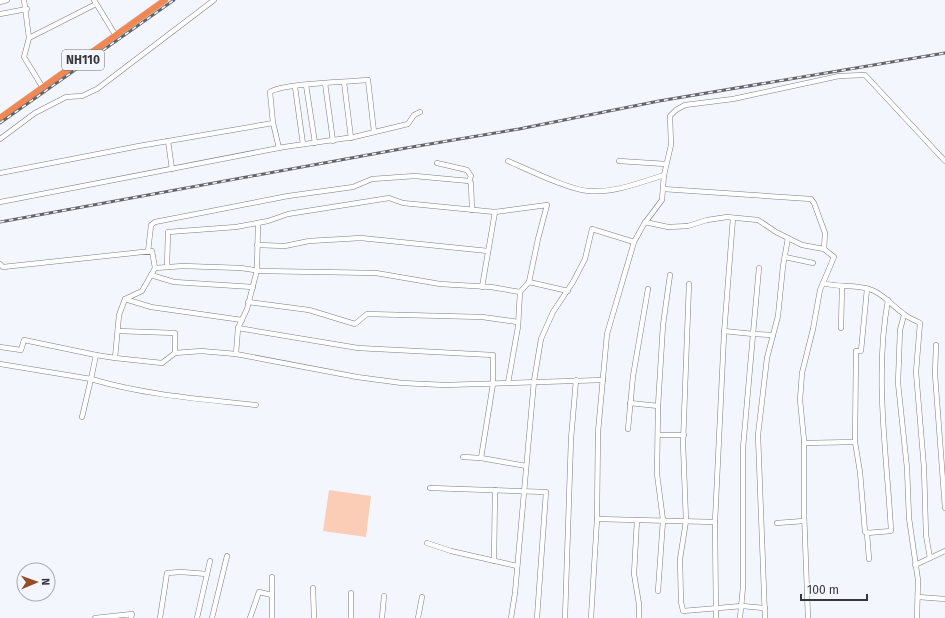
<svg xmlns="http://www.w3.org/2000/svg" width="945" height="618" font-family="'Fira Sans',sans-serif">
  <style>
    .green { fill: #fbcdb7 }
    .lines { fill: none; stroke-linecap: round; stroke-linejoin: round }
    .minor-casing { stroke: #7b7d83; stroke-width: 5.5 }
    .highway-casing { stroke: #d3d3d4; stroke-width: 7 }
    .minor { stroke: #fff; stroke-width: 4.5 }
    .highway { stroke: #f18853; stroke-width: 6 }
    .rail-casing { stroke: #636468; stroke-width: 3 }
    .rail { stroke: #f3f6fd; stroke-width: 1.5; stroke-dasharray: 4.5; stroke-linecap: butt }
    .labels { text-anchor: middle; stroke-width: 3; stroke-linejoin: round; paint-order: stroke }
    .shield { fill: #f3f6fd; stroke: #6f7175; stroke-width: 1 }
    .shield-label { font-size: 12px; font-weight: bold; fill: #37383b }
  </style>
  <rect width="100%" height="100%" fill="#f3f6fd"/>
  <path class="green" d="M 329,490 L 371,496 L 366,537 L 323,531 Z"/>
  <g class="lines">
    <g class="minor-casing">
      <g id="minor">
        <path d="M 24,0 L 29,38 L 24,57 L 43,88"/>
        <path d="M 94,0 L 116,36"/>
        <path d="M 0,2 L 7,0"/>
        <path d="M 0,14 L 27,9"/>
        <path d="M 29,38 L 96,4"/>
        <path d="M 344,82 L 351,138"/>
        <path d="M 325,83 L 333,141"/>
        <path d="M 306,85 L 315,143"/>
        <path d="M 295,87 L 303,144"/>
        <path d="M 273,123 L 279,148"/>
        <path d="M 0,139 L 35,113 L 66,97 L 82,96 L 97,89 L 214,0"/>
        <path d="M 168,141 L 172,169"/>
        <path d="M 508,161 C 527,169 569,190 589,191 C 614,193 639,183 664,175"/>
        <path d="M 619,161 L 666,164"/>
        <path d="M 437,163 L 467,170 L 471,176 L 469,181"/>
        <path d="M 0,173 L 139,146 L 273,123 L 270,92 C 284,83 349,82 368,80 L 374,132"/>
        <path d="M 663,189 L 811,199 L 814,203 L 825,233 L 824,249"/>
        <path d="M 0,202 L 284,147 L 354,137 L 408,124 L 414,115 L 420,112"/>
        <path d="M 645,222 L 668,227 L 688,226 L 707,220 L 727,217 L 758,220 L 776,232 L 802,245 L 824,249 L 834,257 L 820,290 L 813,329 L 802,373 L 800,400 L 804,440 L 804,511 L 808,618"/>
        <path d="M 257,245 L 285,246 L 309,241 L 361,238 L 488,251"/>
        <path d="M 148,252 L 151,225 L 155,222 L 288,196 L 353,187 L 372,179 L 415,176 L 469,181 L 471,183 L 472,210"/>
        <path d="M 785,257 L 813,263"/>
        <path d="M 0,264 L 3,267 L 152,251 L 155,268 L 142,291 L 125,299 L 119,315 L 115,358 L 96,355 L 91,379 L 0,364"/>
        <path d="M 167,267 L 168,232 L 236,227 L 268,221 L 288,214 L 389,198 L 403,203 L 495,212 L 547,205 L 538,239 L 529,282 L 520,292"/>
        <path d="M 155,268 L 183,266 L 241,268 L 261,271 L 376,273 L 440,284 L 491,287 L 520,292 L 518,327 L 508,383"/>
        <path d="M 759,268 L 753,334 L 773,335"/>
        <path d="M 151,275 L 174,282 L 253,287"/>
        <path d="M 529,282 L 568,291"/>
        <path d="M 823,283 C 839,288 856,284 872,290 C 885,295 893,307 904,314 C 908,318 915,320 920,323 L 916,372 L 924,468 L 926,535 L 930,558"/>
        <path d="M 689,284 L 683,443 L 686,521 L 680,559 L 681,602 L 683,611 L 742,606 L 765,608"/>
        <path d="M 482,287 L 495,212"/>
        <path d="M 125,299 L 151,307 L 242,320"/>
        <path d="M 248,302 L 309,310 L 355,324 L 367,314 L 482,317 L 518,322"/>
        <path d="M 904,315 L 900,330 L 898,383 L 907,468 L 909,518 L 918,580 L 917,618"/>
        <path d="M 238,328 L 358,348 L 493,355 L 493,384 L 481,458 L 526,466"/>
        <path d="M 841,328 L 842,287"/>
        <path d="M 118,331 L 175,333 L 175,353"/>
        <path d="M 724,331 L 753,334 L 743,448 L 743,587 L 740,618"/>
        <path d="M 936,345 L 935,374 L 945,508"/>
        <path d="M 0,347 L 21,350 L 24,340 L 96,355"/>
        <path d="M 236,354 L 238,328 L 247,309 L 257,270 L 258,223"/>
        <path d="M 115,358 L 162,363 L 175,353 L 201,351 L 236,354 L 357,377 L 402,383 L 445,385 L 603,380"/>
        <path d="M 630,403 L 658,406"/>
        <path d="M 82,417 L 91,379 C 145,395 200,399 256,405"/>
        <path d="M 628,429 L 633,376 L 648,289"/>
        <path d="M 658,435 L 684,435"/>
        <path d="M 855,442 L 860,472 L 865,532 L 869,533"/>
        <path d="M 804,443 L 855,442 L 856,351 L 861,351 L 867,289"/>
        <path d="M 463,457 L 481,458"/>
        <path d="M 430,488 L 546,492 L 537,618"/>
        <path d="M 597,519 L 715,522"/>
        <path d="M 637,520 L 634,574 L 639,604 L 639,618"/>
        <path d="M 777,523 L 804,521"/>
        <path d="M 427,543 L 451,551 L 517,566"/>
        <path d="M 869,559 L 867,533 L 891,531 C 887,455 874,376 888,300"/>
        <path d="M 494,561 L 495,490"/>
        <path d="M 915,565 L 945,551"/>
        <path d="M 272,577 L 272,618"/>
        <path d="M 313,588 L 314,618"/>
        <path d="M 658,591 L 663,520 L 657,474 L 658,406 L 663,325 L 670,275"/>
        <path d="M 918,597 L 945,599"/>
        <path d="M 95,618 L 132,614 L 131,618"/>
        <path d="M 160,618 L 167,573 L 181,572 L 207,574"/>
        <path d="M 197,618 L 210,561"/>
        <path d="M 212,618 L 227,556"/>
        <path d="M 250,618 L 259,592 L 272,595"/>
        <path d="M 351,618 L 351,593"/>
        <path d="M 382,618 L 384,596"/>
        <path d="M 418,618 L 422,597"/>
        <path d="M 511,618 L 515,593 L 534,381 L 541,339 L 553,312 L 573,282 L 585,259 L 592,229 L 634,242"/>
        <path d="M 565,618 L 571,439 L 576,380"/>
        <path d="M 591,618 L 597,519 L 598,432 L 607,334 L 634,242 L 644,224 L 662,200 L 664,175 L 671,145 L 670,116 L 676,110 L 685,105 L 733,99 L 839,76 L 865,75 L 945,161"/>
        <path d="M 716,618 L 715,522 L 724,334 L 733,218"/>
        <path d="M 765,618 L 758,435 L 767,358 L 778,316 L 783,266 L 788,238"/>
      </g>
    </g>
    <g class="highway-casing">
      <path id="highway" d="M 0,118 L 165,0"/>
    </g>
    <use href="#minor" class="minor"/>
    <use href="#highway" class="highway"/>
    <g class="rail-casing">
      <g id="rail">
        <path d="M 0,123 L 174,0"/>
        <path d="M 0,222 L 406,148 L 519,129 L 659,101 L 945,53"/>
      </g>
    </g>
    <use href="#rail" class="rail"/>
  </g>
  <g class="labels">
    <rect class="shield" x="62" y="50" width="42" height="20" rx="3"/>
    <g class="shield-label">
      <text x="83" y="64">NH110</text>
    </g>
  </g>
  <g transform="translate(36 582) rotate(88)"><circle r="19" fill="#f3f6fd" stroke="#a8aaaf"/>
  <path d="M0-3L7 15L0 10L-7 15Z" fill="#944d28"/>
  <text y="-6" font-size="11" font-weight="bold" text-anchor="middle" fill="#37383b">N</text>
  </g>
  <path d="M801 594v6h66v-6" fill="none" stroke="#37383b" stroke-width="2"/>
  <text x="807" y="594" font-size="12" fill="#37383b" stroke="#f3f6fd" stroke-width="3" paint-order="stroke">100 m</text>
</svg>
